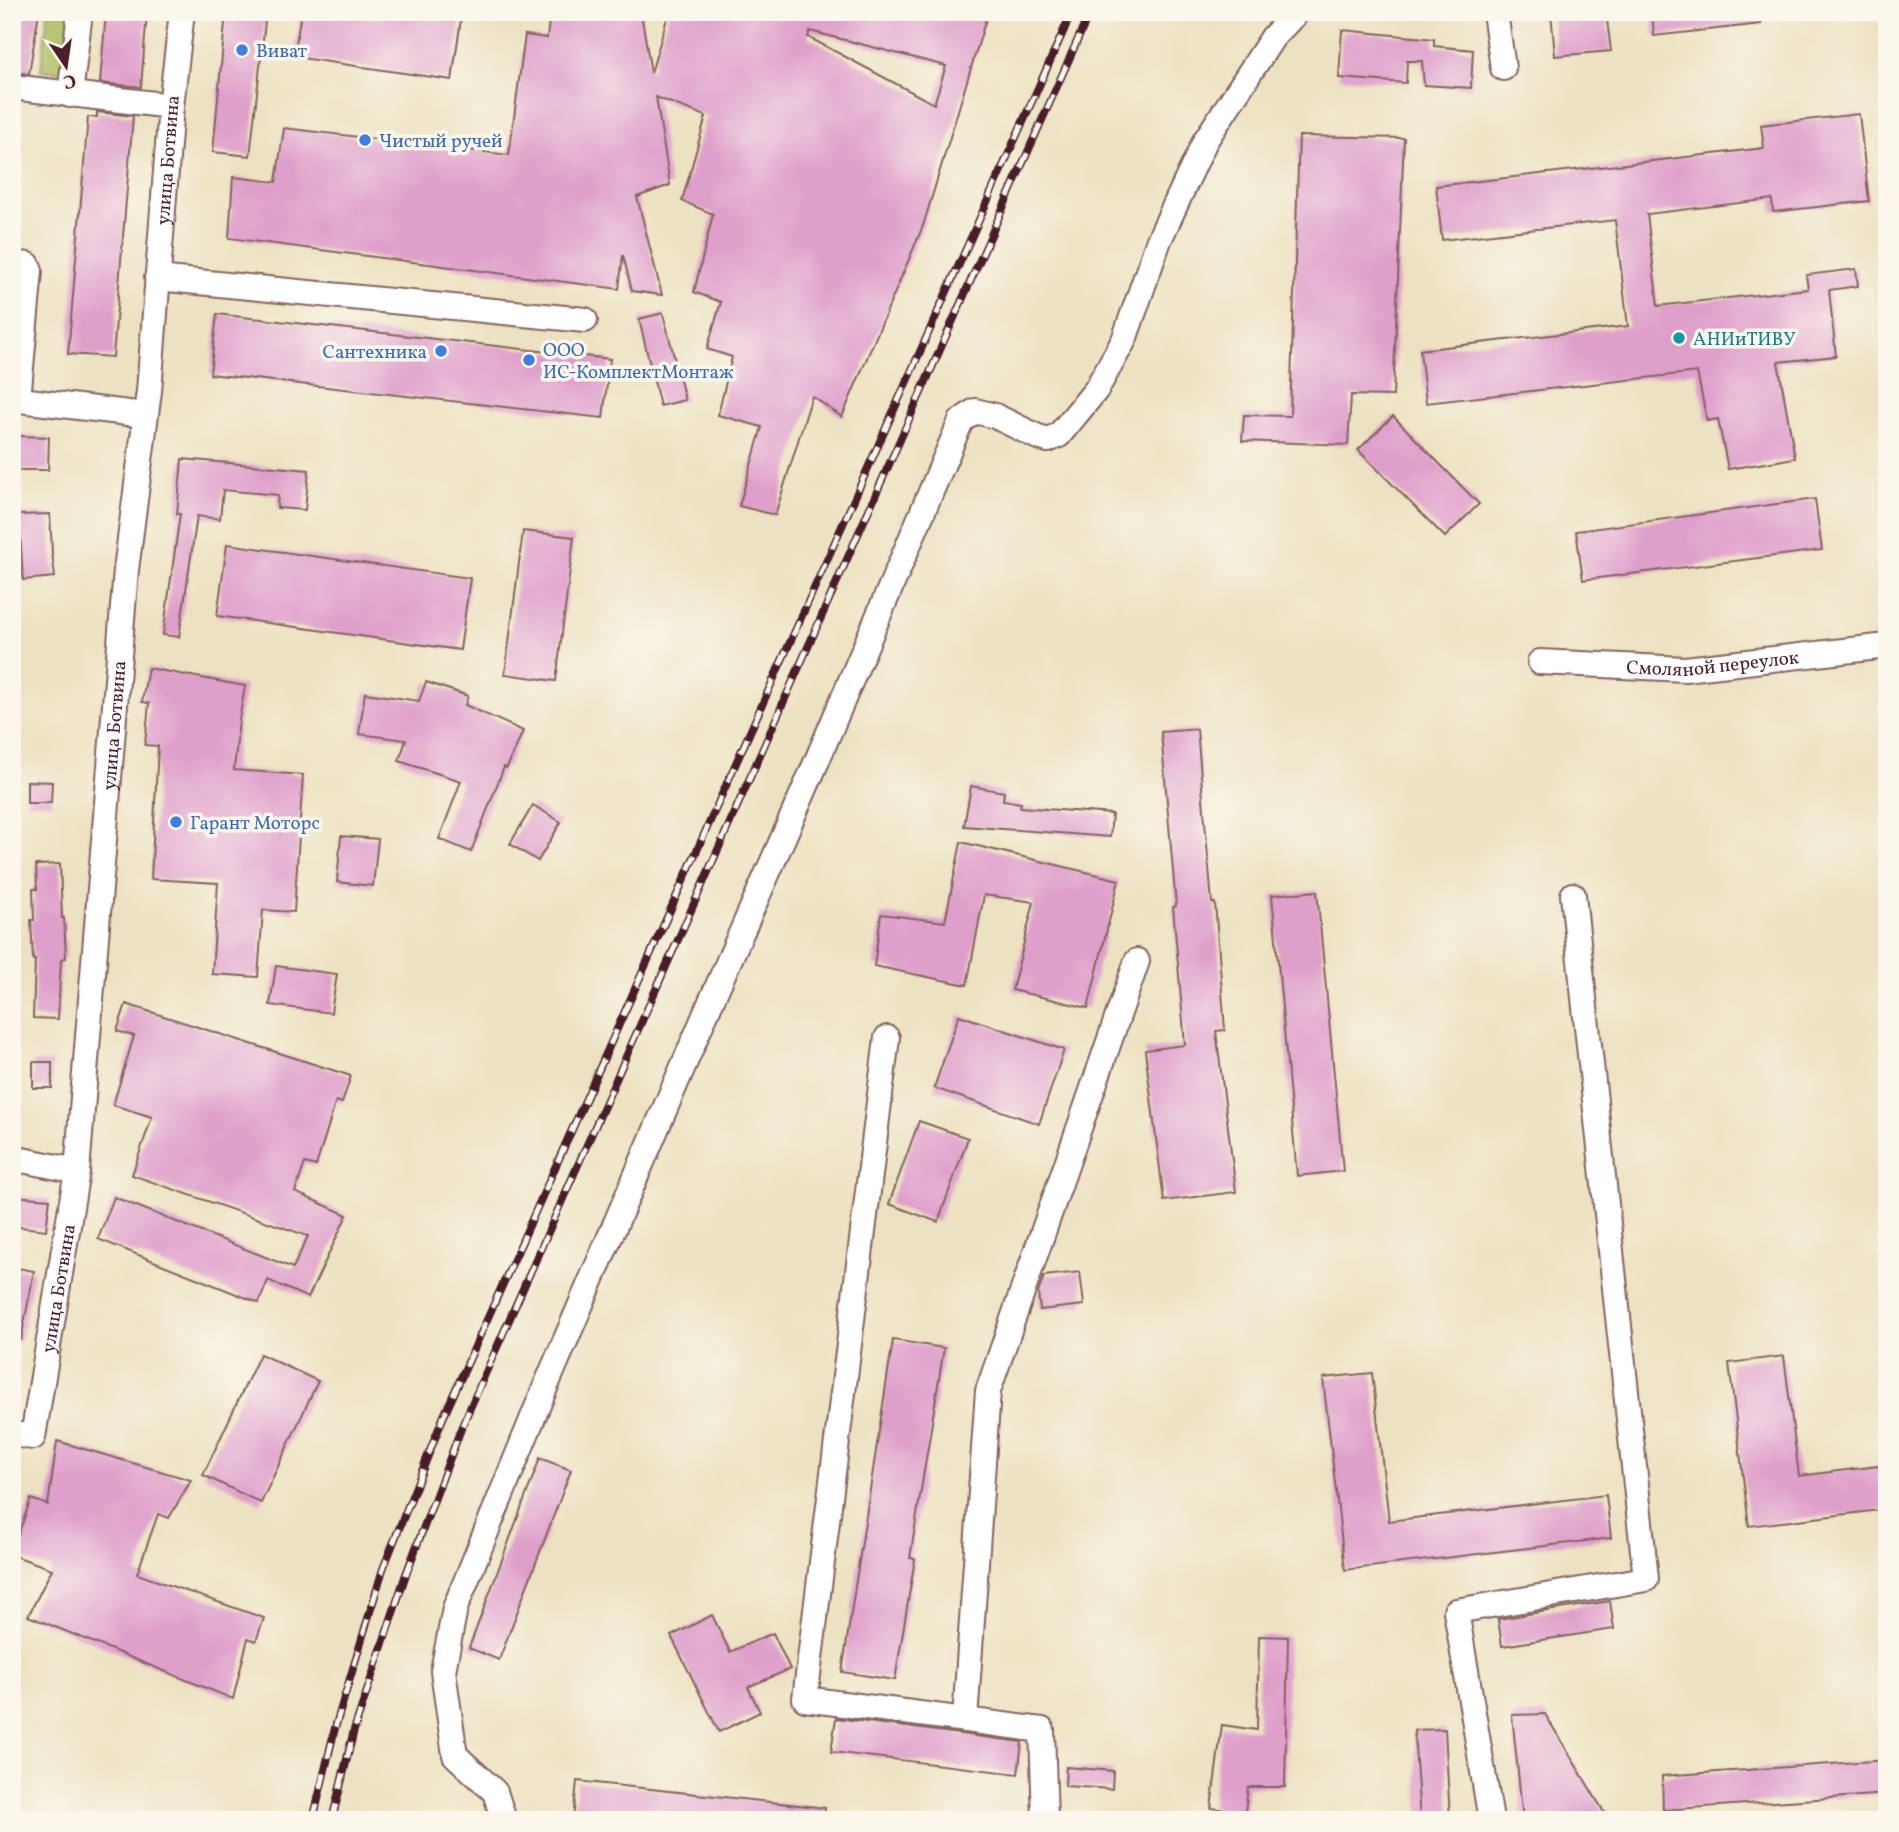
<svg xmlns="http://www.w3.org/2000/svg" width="1899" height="1832" font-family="Vollkorn,serif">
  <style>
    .green { fill: #aebd60; stroke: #7c6e46; stroke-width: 2 }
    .building { fill: #df9fcb; fill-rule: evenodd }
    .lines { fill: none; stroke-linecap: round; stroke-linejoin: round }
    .minor-casing { stroke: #83635f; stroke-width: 28 }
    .minor { stroke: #fff; stroke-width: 24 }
    .rail-casing { stroke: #4a1f2b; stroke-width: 8 }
    .rail { stroke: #fbf7ec; stroke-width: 5; stroke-dasharray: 16; stroke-linecap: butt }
    .shop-dot { fill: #3f7fe0; stroke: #fbf7ec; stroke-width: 2.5 }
    .culture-dot { fill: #0f9aa8; stroke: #fbf7ec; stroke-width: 2.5 }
    .labels { text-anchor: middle; stroke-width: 7; stroke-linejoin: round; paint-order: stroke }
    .shop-label { font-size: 19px; fill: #366cbe; stroke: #fbf7ec; text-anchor: start }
    .street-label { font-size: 19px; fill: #4a1f2b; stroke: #fbf7ec }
    .culture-label { font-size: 19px; fill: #0d838f; stroke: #fbf7ec; text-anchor: start }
  </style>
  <rect width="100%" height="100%" fill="#fbf7ec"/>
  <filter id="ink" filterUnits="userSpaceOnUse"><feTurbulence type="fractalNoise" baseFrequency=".0143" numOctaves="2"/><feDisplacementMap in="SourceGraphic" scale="14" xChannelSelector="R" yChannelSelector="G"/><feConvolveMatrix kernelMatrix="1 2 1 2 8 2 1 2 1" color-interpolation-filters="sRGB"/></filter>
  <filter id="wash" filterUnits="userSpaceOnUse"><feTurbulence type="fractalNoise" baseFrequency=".00686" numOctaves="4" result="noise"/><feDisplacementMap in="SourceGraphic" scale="28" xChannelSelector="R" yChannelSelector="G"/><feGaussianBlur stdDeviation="1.57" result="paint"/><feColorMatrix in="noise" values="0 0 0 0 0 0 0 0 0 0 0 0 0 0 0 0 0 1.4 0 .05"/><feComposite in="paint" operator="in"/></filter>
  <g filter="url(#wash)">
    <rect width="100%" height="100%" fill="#ece1c0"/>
    <path class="green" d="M 48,12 L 74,12 L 67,73 L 41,70 Z"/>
    <g id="blocks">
      <g class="building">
        <path d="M 17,12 L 39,12 L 29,74 L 12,72 L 12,43 Z"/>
        <path d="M 106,12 L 147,12 L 141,87 L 100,83 Z"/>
        <path d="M 226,12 L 266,12 L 250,156 L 213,152 Z"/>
        <path d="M 301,12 L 462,12 L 452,80 L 294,57 Z"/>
        <path d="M 550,12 L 641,12 L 651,73 L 669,12 L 988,12 L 923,226 L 842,417 L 812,396 L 775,515 L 739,506 L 762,427 L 718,415 L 732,357 L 707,349 L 721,302 L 694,292 L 713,214 L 682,201 L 706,116 L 656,97 L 670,185 L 637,197 L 662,295 L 632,291 L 623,255 L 619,289 L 229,238 L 233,177 L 276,182 L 284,128 L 509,155 L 525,35 L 547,38 ZM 810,31 L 946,66 L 934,104 L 808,37 Z"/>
        <path d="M 1551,12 L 1606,12 L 1611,51 L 1555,56 Z"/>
        <path d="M 1652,12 L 1760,12 L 1761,24 L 1654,36 Z"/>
        <path d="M 1342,30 L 1434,39 L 1434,46 L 1473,50 L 1471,88 L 1424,85 L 1422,61 L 1407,61 L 1406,83 L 1339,78 Z"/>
        <path d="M 97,112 L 133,116 L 113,357 L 68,354 L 88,117 L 97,117 Z"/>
        <path d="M 1859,114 L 1869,201 L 1773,212 L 1772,199 L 1647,214 L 1658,306 L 1808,289 L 1806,275 L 1856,269 L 1858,286 L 1829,290 L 1836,356 L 1778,362 L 1795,458 L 1728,469 L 1718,419 L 1707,421 L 1697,372 L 1426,403 L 1420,350 L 1628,326 L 1615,220 L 1442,240 L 1436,186 L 1764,148 L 1761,125 Z"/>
        <path d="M 1299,136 L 1404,138 L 1393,396 L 1351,395 L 1348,445 L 1242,441 L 1244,415 L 1290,416 Z"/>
        <path d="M 663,313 L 685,400 L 660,406 L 639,319 Z"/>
        <path d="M 217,314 L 610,359 L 603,418 L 210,374 Z"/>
        <path d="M 1393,416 L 1479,504 L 1445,537 L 1358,450 Z"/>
        <path d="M 18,436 L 49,437 L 48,470 L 17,470 Z"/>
        <path d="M 182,459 L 309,470 L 305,510 L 277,508 L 278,495 L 223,490 L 220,519 L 197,516 L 179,637 L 163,635 L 180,514 L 177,514 Z"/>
        <path d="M 1815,499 L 1822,550 L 1583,580 L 1576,531 Z"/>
        <path d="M 50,514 L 52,553 L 55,577 L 23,580 L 19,515 Z"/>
        <path d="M 523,531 L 574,537 L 556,681 L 505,674 Z"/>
        <path d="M 227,544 L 470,578 L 460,650 L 217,616 Z"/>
        <path d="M 148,668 L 245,686 L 239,720 L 234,770 L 303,775 L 294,912 L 263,910 L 258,977 L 212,974 L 218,883 L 151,879 L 158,746 L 145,745 L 149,703 L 142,702 Z"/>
        <path d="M 426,682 L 468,696 L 465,705 L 523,731 L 507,768 L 504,767 L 471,852 L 439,839 L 461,781 L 399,761 L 406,740 L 359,734 L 365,693 L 419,701 Z"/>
        <path d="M 1197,729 L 1212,903 L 1215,903 L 1225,1030 L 1216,1031 L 1236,1192 L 1164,1201 L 1145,1050 L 1185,1045 L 1173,907 L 1176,906 L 1161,732 Z"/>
        <path d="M 27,781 L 52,782 L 51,803 L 27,803 Z"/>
        <path d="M 971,786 L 1004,792 L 1003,800 L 1021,803 L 1020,807 L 1112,814 L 1110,837 L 964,826 Z"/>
        <path d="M 533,805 L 561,822 L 538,861 L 510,844 Z"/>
        <path d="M 341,836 L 378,839 L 373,886 L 337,882 Z"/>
        <path d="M 961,842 L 1119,880 L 1088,1008 L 1012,990 L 1034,902 L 984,895 L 967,985 L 874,966 L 881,914 L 945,922 Z"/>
        <path d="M 60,864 L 62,918 L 64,918 L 66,958 L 61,959 L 58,1019 L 33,1018 L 35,960 L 33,960 L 31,920 L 34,920 L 33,889 L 37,889 L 36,865 Z"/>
        <path d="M 1317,891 L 1343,1171 L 1297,1176 L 1272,895 Z"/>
        <path d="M 276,966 L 337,974 L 331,1013 L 270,1005 Z"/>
        <path d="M 126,1004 L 351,1076 L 342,1103 L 336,1101 L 316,1166 L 305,1163 L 295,1192 L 347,1215 L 308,1298 L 268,1280 L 259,1303 L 98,1239 L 114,1197 L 293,1268 L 308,1236 L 132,1175 L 152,1117 L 113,1105 L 134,1036 L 117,1031 Z"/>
        <path d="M 959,1015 L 1064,1050 L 1039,1124 L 934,1088 Z"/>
        <rect x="33" y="1062" width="19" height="26"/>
        <path d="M 919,1121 L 968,1138 L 938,1222 L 889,1204 Z"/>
        <path d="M 12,1196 L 50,1199 L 46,1230 L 12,1226 Z"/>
        <path d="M 12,1267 L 34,1271 L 21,1340 L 12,1339 Z"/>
        <path d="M 1080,1272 L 1084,1305 L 1040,1310 L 1038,1293 L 1044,1276 Z"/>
        <path d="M 893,1340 L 944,1348 L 910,1558 L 915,1559 L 895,1680 L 842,1672 Z"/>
        <path d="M 260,1354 L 318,1381 L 261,1503 L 203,1475 Z"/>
        <path d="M 1784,1356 L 1799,1476 L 1887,1465 L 1887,1509 L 1749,1526 L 1729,1363 Z"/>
        <path d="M 1372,1373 L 1389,1521 L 1606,1495 L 1611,1538 L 1345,1570 L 1323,1378 Z"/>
        <path d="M 57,1441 L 191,1480 L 169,1518 L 158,1514 L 137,1574 L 264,1618 L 256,1641 L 248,1638 L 233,1699 L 28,1616 L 52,1569 L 12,1555 L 12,1552 L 31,1499 L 48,1505 Z"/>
        <path d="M 540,1458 L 571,1470 L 499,1660 L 469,1648 Z"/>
        <path d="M 1610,1601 L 1614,1629 L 1502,1646 L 1498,1619 Z"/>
        <path d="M 712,1615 L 730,1652 L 773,1633 L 790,1669 L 748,1687 L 760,1712 L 719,1732 L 671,1636 Z"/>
        <path d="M 1259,1636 L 1288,1637 L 1285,1787 L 1248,1787 L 1245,1812 L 1211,1808 L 1222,1725 L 1257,1730 Z"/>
        <path d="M 1545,1714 L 1607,1817 L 1579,1820 L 1523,1820 L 1512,1715 Z"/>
        <path d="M 836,1718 L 1022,1742 L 1018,1774 L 831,1752 Z"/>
        <path d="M 1445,1729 L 1450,1820 L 1420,1820 L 1414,1730 Z"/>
        <path d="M 1887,1760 L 1887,1794 L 1663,1810 L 1662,1776 Z"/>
        <path d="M 1066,1767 L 1113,1771 L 1112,1789 L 1065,1786 Z"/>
        <path d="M 577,1781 L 825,1808 L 824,1820 L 573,1820 Z"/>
      </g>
    </g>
  </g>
  <g filter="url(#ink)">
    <use href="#blocks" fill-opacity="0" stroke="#83635f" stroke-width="2"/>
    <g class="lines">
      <g class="minor-casing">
        <g id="minor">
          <path d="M 1495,12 L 1503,68"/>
          <path d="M 12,87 L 171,106"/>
          <path d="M 70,95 L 80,12"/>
          <path d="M 12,263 L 28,265 L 30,271 L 18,399"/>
          <path d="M 157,278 L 585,320"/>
          <path d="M 12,399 L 145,415"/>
          <path id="s1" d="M 1540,662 L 1685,669 L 1887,646"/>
          <path d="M 887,1038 L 805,1699 L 1042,1730 L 1045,1820"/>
          <path d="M 12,1158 L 77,1171"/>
          <path id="s2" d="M 12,1434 L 33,1437 L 77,1171 L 126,570 L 149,391 L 171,106 L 182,12"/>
          <path d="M 965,1720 L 988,1391 L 1137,961"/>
          <path d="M 504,1820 L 495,1792 L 455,1755 L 443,1671 L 455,1608 L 545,1388 L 709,1006 L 813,770 L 961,421 L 975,411 L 995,416 L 1038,437 L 1048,440 L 1059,435 L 1096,390 L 1124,340 L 1159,240 L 1205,141 L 1273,37 L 1297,12"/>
          <path d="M 1491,1820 L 1456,1611 L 1646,1579 L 1573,895"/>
        </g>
      </g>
      <use href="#minor" class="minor"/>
      <g class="rail-casing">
        <g id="rail">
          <path d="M 204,1820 L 205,1818"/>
          <path d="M 313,1820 L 335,1728 L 383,1569 L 443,1418 L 1072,12"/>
          <path d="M 332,1820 L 354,1730 L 405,1577 L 462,1426 L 1090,12"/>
        </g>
      </g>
      <use href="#rail" class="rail"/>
    </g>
  </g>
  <g class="shop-dot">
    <circle cx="242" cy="50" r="7"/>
    <circle cx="365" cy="140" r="7"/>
    <circle cx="441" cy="351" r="7"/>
    <circle cx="529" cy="360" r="7"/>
    <circle cx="176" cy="822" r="7"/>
  </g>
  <circle class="culture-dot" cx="1679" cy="338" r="7"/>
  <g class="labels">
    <g class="shop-label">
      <text x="256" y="57">Виват</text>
      <text x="379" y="147">Чистый ручей</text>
      <text x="543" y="356">ООО<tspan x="543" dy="22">ИС-КомплектМонтаж</tspan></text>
      <text x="427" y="358" text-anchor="end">Сантехника</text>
      <text x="190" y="829">Гарант Моторс</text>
    </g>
    <g class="street-label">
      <text dy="7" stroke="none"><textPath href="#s2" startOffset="1306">улица Ботвина</textPath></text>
      <text dy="7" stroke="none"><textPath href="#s1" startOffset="173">Смоляной переулок</textPath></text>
      <text dy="7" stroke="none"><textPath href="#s2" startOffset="738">улица Ботвина</textPath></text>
      <text dy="7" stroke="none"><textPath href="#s2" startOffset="172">улица Ботвина</textPath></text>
    </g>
    <g class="culture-label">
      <text x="1693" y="345">АНИиТИВУ</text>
    </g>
  </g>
  <rect width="1899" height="1832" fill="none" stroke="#fbf7ec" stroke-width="42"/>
  <g transform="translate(66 66) rotate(167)" stroke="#fbf7ec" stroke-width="5" paint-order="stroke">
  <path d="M0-5L12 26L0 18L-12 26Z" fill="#4a1f2b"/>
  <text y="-10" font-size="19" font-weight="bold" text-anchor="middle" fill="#4a1f2b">С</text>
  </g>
</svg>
